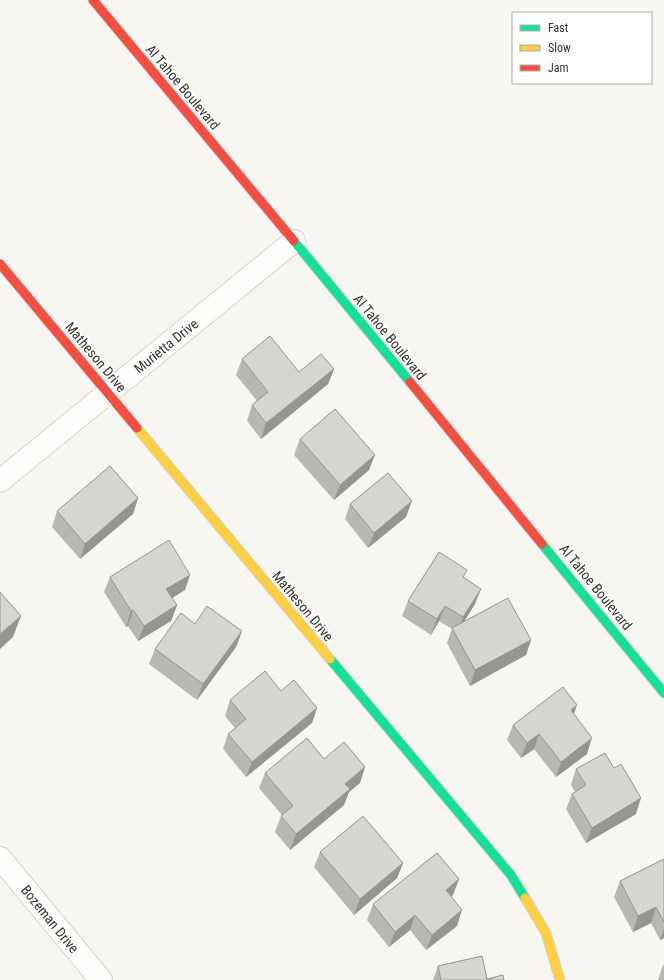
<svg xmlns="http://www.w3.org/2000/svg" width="664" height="980" font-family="'Roboto Condensed',sans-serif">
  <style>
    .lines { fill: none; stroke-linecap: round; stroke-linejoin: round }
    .street-casing { stroke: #d5d3d0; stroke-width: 24 }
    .fast-casing { stroke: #d5d3d0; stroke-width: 11 }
    .slow-casing { stroke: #d5d3d0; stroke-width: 11 }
    .jam-casing { stroke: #d5d3d0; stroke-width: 11 }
    .street { stroke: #fefefd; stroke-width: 22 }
    .fast { stroke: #16e098; stroke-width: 9 }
    .slow { stroke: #ffcf43; stroke-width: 9 }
    .jam { stroke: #f24e42; stroke-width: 9 }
    .wall { fill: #b8b7b4 }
    .shaded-wall { fill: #969592 }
    .building { fill: #d6d5d1; stroke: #969592 }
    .labels { text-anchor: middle; stroke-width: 3.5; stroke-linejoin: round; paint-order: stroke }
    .street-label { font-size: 14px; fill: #363531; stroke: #fff }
  </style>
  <rect width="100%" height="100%" fill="#f7f6f1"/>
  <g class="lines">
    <g class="street-casing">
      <g id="street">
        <path d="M 0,481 L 294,241"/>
        <path d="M 0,858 L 101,980"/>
      </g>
    </g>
    <g class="fast-casing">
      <g id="fast">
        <path d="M 294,241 L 410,382"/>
        <path d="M 542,544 L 664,693"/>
        <path d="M 330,659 L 511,875 L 525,898"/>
      </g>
    </g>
    <g class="slow-casing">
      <g id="slow">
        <path d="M 137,428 L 330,659"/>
        <path d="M 525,898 L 546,933 L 560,980"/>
      </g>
    </g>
    <g class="jam-casing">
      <g id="jam">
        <path d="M 93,0 L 294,241"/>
        <path d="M 0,264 L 137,428"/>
        <path d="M 410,382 L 542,544"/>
      </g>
    </g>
    <use href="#street" class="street"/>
    <use href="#fast" class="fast"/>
    <use href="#slow" class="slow"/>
    <use href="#jam" class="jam"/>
  </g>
  <g class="wall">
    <path d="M 242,359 L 299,372 L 334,369 L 328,384 L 261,439 L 247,421 L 252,405 L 257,401 L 236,375 Z"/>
    <path d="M 300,439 L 369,470 L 334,500 L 294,455 Z"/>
    <path d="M 138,498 L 133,514 L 80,559 L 52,527 L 57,511 Z"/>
    <path d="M 350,504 L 406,517 L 368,548 L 345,519 Z"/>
    <path d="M 110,577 L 185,590 L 172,598 L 177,605 L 171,621 L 138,641 L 128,626 L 126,627 L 104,592 Z"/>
    <path d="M 464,578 L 475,604 L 464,621 L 531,640 L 526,655 L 470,686 L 447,643 L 452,629 L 439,621 L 431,635 L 402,616 L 408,601 Z"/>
    <path d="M 195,624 L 242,631 L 236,647 L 197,700 L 149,664 L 155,649 Z"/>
    <path d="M 281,691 L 317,708 L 312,723 L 246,777 L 223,749 L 228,734 L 235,728 L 225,716 L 230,700 Z"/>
    <path d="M 577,705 L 574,714 L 587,754 L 556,777 L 534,749 L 521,758 L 507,740 L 513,725 Z"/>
    <path d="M 365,767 L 360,783 L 349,792 L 344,805 L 290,850 L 275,832 L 281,816 L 282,815 L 259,788 L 265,773 Z"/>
    <path d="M 576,769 L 636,814 L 586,843 L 566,809 L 572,794 L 575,792 L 571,785 Z"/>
    <path d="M 320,852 L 403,863 L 397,878 L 354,915 L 314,867 Z"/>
    <path d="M 664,859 L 664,938 L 660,940 L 651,923 L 633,932 L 614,897 L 620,881 Z"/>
    <path d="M 453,895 L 451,897 L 457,926 L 426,950 L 410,930 L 389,947 L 367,920 L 373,904 Z"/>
    <path d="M 663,965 L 664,965 L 664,980 L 658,980 Z"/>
    <path d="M 438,966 L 487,979 L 504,980 L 433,980 Z"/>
  </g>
  <g class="shaded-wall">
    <path d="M 334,369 L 328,384 L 261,439 L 266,423 Z"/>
    <path d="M 375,455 L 369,470 L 334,500 L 340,485 Z"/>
    <path d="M 138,498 L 133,514 L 80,559 L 85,544 Z"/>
    <path d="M 412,501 L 406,517 L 368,548 L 374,533 Z"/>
    <path d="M 190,575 L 185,590 L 161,605 L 166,589 Z"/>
    <path d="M 481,589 L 475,604 L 457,633 L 463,617 Z"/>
    <path d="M 177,605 L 171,621 L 138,641 L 144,626 Z"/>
    <path d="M 445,606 L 439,621 L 431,635 L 437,619 Z"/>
    <path d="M 133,610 L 128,626 L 126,627 L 131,611 Z"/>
    <path d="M 21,616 L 13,637 L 0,649 L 0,634 Z"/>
    <path d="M 242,631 L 236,647 L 197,700 L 203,684 Z"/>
    <path d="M 531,640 L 526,655 L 470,686 L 475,670 Z"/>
    <path d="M 577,705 L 571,721 L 571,710 Z"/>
    <path d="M 317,708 L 312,723 L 246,777 L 252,762 Z"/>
    <path d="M 539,734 L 534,749 L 521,758 L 527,743 Z"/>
    <path d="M 592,738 L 587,754 L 556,777 L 561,762 Z"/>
    <path d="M 365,767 L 360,783 L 349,792 L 344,805 L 290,850 L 296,834 L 345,784 Z"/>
    <path d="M 641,798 L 636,814 L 586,843 L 592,828 Z"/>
    <path d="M 403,863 L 397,878 L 354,915 L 360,899 Z"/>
    <path d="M 459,879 L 453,895 L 440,906 L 446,890 Z"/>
    <path d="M 656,907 L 651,923 L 633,932 L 638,916 Z"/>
    <path d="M 462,910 L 457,926 L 426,950 L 432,935 Z"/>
    <path d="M 415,915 L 410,930 L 389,947 L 395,932 Z"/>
    <path d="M 664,929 L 664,938 L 660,940 Z"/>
  </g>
  <g class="building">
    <path d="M 270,336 L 299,372 L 321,354 L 334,369 L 266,423 L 252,405 L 268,392 L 242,359 Z"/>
    <path d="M 335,409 L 375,455 L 340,485 L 300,439 Z"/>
    <path d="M 110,466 L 138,498 L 85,544 L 57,511 Z"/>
    <path d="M 388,473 L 412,501 L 374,533 L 350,504 Z"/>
    <path d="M 169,540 L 190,575 L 166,589 L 177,605 L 144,626 L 133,610 L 131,611 L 110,577 Z"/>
    <path d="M 439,552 L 467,570 L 463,577 L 481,589 L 463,617 L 445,606 L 437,619 L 408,601 Z"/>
    <path d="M 0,592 L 21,616 L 0,634 Z"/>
    <path d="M 508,598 L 531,640 L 475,670 L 452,628 Z"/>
    <path d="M 207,606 L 242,631 L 203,684 L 155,649 L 181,613 L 195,624 Z"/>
    <path d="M 265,671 L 281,691 L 294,680 L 317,708 L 252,762 L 228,734 L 246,719 L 230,700 Z"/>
    <path d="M 563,687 L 577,705 L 571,710 L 592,738 L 561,762 L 539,734 L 527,743 L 513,725 Z"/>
    <path d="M 307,738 L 324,759 L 344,742 L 365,767 L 345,784 L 350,789 L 296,834 L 281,816 L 293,806 L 265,773 Z"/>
    <path d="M 605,753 L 614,768 L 621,764 L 641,798 L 592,828 L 572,794 L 586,785 L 576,769 Z"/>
    <path d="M 363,816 L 403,863 L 360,899 L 320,852 Z"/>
    <path d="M 437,853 L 459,879 L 446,890 L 462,910 L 432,935 L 415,915 L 395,932 L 373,904 Z"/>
    <path d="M 664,859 L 664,922 L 656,907 L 638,916 L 620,881 Z"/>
    <path d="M 482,956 L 487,979 L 503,975 L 504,980 L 441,980 L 438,966 Z"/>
  </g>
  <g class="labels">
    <g class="street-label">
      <text transform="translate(183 87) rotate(50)" y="5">Al Tahoe Boulevard</text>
      <text transform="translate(390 337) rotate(51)" y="5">Al Tahoe Boulevard</text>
      <text transform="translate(166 346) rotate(-39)" y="5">Murietta Drive</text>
      <text transform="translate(96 357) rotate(50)" y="5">Matheson Drive</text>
      <text transform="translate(596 587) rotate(51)" y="5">Al Tahoe Boulevard</text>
      <text transform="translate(303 606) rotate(50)" y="5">Matheson Drive</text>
      <text transform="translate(50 919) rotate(51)" y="5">Bozeman Drive</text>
    </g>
  </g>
  <rect x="512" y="12" width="140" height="72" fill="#ffffff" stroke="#afaead"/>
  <rect x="520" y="25" width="20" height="6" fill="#16e098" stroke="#afaead"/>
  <text x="548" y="32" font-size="12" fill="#363531">Fast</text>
  <rect x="520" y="45" width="20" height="6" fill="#ffcf43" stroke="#afaead"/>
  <text x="548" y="52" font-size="12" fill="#363531">Slow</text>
  <rect x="520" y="65" width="20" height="6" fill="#f24e42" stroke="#afaead"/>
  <text x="548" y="72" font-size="12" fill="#363531">Jam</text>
</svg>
